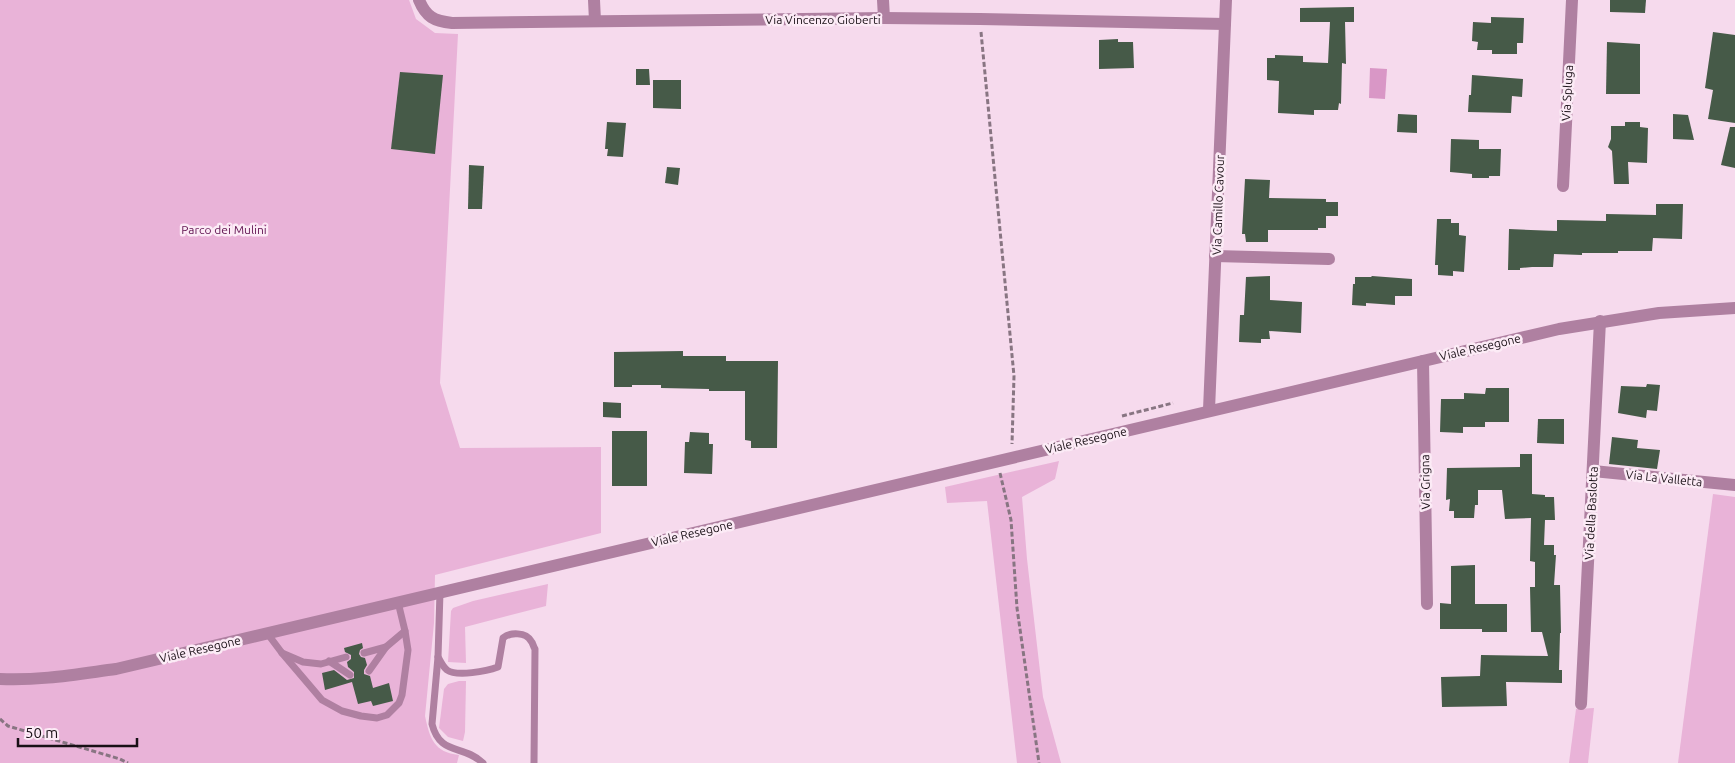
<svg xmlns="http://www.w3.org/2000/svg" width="1735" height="763" font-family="Ubuntu,sans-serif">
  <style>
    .green { fill: #e9b3d8 }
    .water { fill: #d997c6 }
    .building { fill: #465a48 }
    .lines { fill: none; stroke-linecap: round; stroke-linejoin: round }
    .path { stroke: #887582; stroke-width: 3; stroke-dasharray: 5 2.5; stroke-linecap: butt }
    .service { stroke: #af80a1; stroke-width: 7 }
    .minor { stroke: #af80a1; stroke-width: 12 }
    .tertiary { stroke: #af80a1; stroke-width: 12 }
    .labels { text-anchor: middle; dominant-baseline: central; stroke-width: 5; stroke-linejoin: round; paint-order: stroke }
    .street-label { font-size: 12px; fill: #191016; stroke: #fcebf6 }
    .park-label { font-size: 12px; fill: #601250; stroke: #fcebf6 }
  </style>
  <rect width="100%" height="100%" fill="#f6daed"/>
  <g class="green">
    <path d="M 0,0 L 409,0 L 416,19 L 435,33 L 458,34 L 440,383 L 460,448 L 601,447 L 601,533 L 435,575 L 434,623 L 425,716 C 430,739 434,752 459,755 L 457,763 L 0,763 Z"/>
    <path d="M 1059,461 L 1055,479 L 1022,497 L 1027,559 L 1043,697 L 1061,763 L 1017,763 L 987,501 L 947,503 L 945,487 Z"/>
    <path d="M 1713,494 L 1735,497 L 1735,763 L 1678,763 Z"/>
    <path d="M 548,584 L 546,606 L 465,627 L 466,663 L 448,662 L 451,611 L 453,608 L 473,601 Z"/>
    <path d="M 459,681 L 466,681 L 465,732 L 463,741 L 448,737 L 439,728 L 444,689 L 448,684 Z"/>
    <path d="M 1594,708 L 1588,763 L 1569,763 L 1576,709 Z"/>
  </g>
  <path class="water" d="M 1370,68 L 1387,69 L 1385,99 L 1369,98 Z"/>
  <g class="building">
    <path d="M 1610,0 L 1646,0 L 1645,13 L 1610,12 Z"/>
    <path d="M 1354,7 L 1354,22 L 1345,22 L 1346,64 L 1342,63 L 1341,104 L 1339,103 L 1338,110 L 1314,110 L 1314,115 L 1278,113 L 1279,81 L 1267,80 L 1267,58 L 1275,58 L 1275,55 L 1303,56 L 1303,62 L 1328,63 L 1330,22 L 1300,22 L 1300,8 Z"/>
    <path d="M 1491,17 L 1524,18 L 1523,43 L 1517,43 L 1517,54 L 1492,54 L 1492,50 L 1477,50 L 1478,42 L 1472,41 L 1473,22 L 1491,23 Z"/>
    <path d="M 1713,32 L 1735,35 L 1735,123 L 1708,119 L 1713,90 L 1705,88 Z"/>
    <path d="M 1118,39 L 1118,42 L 1133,42 L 1134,68 L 1099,69 L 1099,40 Z"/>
    <path d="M 1607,42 L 1640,44 L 1640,94 L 1606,94 Z"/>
    <path d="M 636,69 L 649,69 L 650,85 L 636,85 Z"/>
    <path d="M 400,72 L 443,75 L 435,154 L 391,149 Z"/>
    <path d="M 1472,75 L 1523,79 L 1522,97 L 1512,96 L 1511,113 L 1468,112 L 1469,95 L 1471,95 Z"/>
    <path d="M 653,80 L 681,80 L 681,109 L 653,108 Z"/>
    <path d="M 1398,114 L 1417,115 L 1417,133 L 1397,132 Z"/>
    <path d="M 1673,114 L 1688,115 L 1694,140 L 1673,139 Z"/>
    <path d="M 607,122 L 626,123 L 623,157 L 607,156 L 608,149 L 605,149 Z"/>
    <path d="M 1625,122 L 1640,122 L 1640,127 L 1648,128 L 1647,163 L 1628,162 L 1629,184 L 1614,184 L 1612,151 L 1608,147 L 1611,139 L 1611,126 L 1625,126 Z"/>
    <path d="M 1730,127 L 1735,127 L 1735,168 L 1721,165 Z"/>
    <path d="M 1451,139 L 1479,140 L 1479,149 L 1501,149 L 1500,176 L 1489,176 L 1489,178 L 1472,178 L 1472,174 L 1450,172 Z"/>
    <path d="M 469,165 L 484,166 L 482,209 L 468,209 Z"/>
    <path d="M 667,167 L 680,168 L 678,185 L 665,183 Z"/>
    <path d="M 1245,179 L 1270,180 L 1269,198 L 1326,199 L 1326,202 L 1338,202 L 1338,216 L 1326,216 L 1326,228 L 1318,228 L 1318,230 L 1268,230 L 1268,242 L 1246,242 L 1245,234 L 1242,234 Z"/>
    <path d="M 1656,204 L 1683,204 L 1682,239 L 1653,238 L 1652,251 L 1618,251 L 1618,253 L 1582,253 L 1582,255 L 1554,254 L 1553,267 L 1532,267 L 1520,268 L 1520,270 L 1508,270 L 1509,229 L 1557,231 L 1557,220 L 1606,221 L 1606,214 L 1656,215 Z"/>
    <path d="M 1437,219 L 1451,219 L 1451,223 L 1459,223 L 1459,235 L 1466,236 L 1464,272 L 1453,271 L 1453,276 L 1438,275 L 1438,265 L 1435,265 Z"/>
    <path d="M 1270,276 L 1270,300 L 1302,302 L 1301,333 L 1269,331 L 1270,339 L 1261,339 L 1261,343 L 1239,342 L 1240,315 L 1244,315 L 1246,277 Z"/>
    <path d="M 1372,276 L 1412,279 L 1412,296 L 1395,296 L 1395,305 L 1366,303 L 1366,306 L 1352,305 L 1353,284 L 1355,284 L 1355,277 L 1371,277 Z"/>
    <path d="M 683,351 L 683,356 L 726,356 L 726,361 L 778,361 L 777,448 L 751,448 L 751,441 L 745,440 L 745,391 L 709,391 L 709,389 L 661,388 L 661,385 L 632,385 L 632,387 L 614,387 L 614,352 Z"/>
    <path d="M 1647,384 L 1660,385 L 1657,411 L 1647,410 L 1646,418 L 1618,413 L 1621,386 L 1646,387 Z"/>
    <path d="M 1486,388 L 1509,388 L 1509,422 L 1485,422 L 1485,427 L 1463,427 L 1463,433 L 1440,432 L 1441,399 L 1464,399 L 1464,393 L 1485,394 Z"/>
    <path d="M 603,402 L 621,403 L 621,418 L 603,417 Z"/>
    <path d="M 1538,419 L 1564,419 L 1564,444 L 1537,443 Z"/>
    <rect x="612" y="431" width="35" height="55"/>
    <path d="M 690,432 L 709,433 L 709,444 L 713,444 L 712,474 L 684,473 L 685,442 L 689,442 Z"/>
    <path d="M 1612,437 L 1638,440 L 1637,448 L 1660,450 L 1657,469 L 1609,464 Z"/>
    <path d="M 1520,454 L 1532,454 L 1532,494 L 1545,495 L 1545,497 L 1554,497 L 1555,520 L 1545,520 L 1544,545 L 1554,545 L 1554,555 L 1556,555 L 1554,585 L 1560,585 L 1561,633 L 1560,633 L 1559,670 L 1562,670 L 1562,683 L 1506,682 L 1507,706 L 1442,707 L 1441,677 L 1480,676 L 1481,655 L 1548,656 L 1542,632 L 1531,632 L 1530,587 L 1535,587 L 1535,562 L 1530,561 L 1531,518 L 1505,519 L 1502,490 L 1478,490 L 1478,505 L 1475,505 L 1474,518 L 1454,518 L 1454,511 L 1449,511 L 1450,499 L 1446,500 L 1447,468 L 1520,467 Z"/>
    <path d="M 1475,565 L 1475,604 L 1507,604 L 1507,632 L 1482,632 L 1482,629 L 1440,629 L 1440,603 L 1451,604 L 1451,566 Z"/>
    <path d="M 362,643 L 363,648 L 360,650 L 359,654 L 361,657 L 365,658 L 367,665 L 364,670 L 364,674 L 370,676 L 373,688 L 389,683 L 393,701 L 373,706 L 371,701 L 358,704 L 352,682 L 325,690 L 322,673 L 334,670 L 347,680 L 354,678 L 354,672 L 348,667 L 347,662 L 351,659 L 351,655 L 345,652 L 344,648 Z"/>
  </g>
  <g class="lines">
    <g class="path">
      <path d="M 981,32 L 1014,376 L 1012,444"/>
      <path d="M 1122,416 L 1173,403"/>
      <path d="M 1000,473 L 1011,520 L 1017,608 L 1039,763"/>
      <path d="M 0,719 L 8,726 L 120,759 L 128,763"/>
    </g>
    <g class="service">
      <path d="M 440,592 L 438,657 L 432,724 C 440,756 463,744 483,763"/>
      <path d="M 267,633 L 282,653 L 303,662 L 321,664 L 346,657"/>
      <path d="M 282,653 L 322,700 L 342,711 L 361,716 L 377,718 L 387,715 L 399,703 L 402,695 L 408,650 L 405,631"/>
      <path d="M 364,653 L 386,647 L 405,631 L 398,602"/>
      <path d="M 438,657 C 441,662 443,667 447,670 C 457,677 487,671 498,667 L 503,638 C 510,632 526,632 531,641 C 533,643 533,646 535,649 L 534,763"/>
      <path d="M 329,661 L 350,675"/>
      <path d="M 369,671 L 386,647"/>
    </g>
    <g class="minor">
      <path d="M 419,0 C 426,17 434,21 452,23 L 884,18 L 980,19 L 1225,24"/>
      <path d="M 594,0 L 595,21"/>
      <path d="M 883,0 L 884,18"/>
      <path d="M 1563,186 L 1572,0"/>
      <path d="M 1215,256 L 1329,259"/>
      <path d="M 1423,361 L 1427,604"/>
      <path d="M 1209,410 L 1226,0"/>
      <path d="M 1593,471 L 1735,485"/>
      <path d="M 1581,704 L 1600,321"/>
    </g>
    <path class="tertiary" d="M 0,679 C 39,681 78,674 116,669 L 1559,329 L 1659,313 L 1735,308"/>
  </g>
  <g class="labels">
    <g class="street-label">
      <text x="823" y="19">Via Vincenzo Gioberti</text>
      <text transform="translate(1567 93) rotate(-87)">Via Spluga</text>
      <text transform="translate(1218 205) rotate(-88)">Via Camillo Cavour</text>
      <text transform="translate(1480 347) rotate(-13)">Viale Resegone</text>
      <text transform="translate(1086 440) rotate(-13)">Viale Resegone</text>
      <text transform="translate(1664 478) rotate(6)">Via La Valletta</text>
      <text transform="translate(1425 482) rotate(-91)">Via Grigna</text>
      <text transform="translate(1591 513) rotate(-87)">Via della Baslotta</text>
      <text transform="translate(692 533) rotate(-13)">Viale Resegone</text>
      <text transform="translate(200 649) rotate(-13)">Viale Resegone</text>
    </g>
    <g class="park-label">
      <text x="224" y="229">Parco dei Mulini</text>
    </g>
  </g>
  <path d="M18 738v8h119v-8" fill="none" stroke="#191016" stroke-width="2.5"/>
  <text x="25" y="738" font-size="15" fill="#191016" stroke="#fcebf6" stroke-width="4" paint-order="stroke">50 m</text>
</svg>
